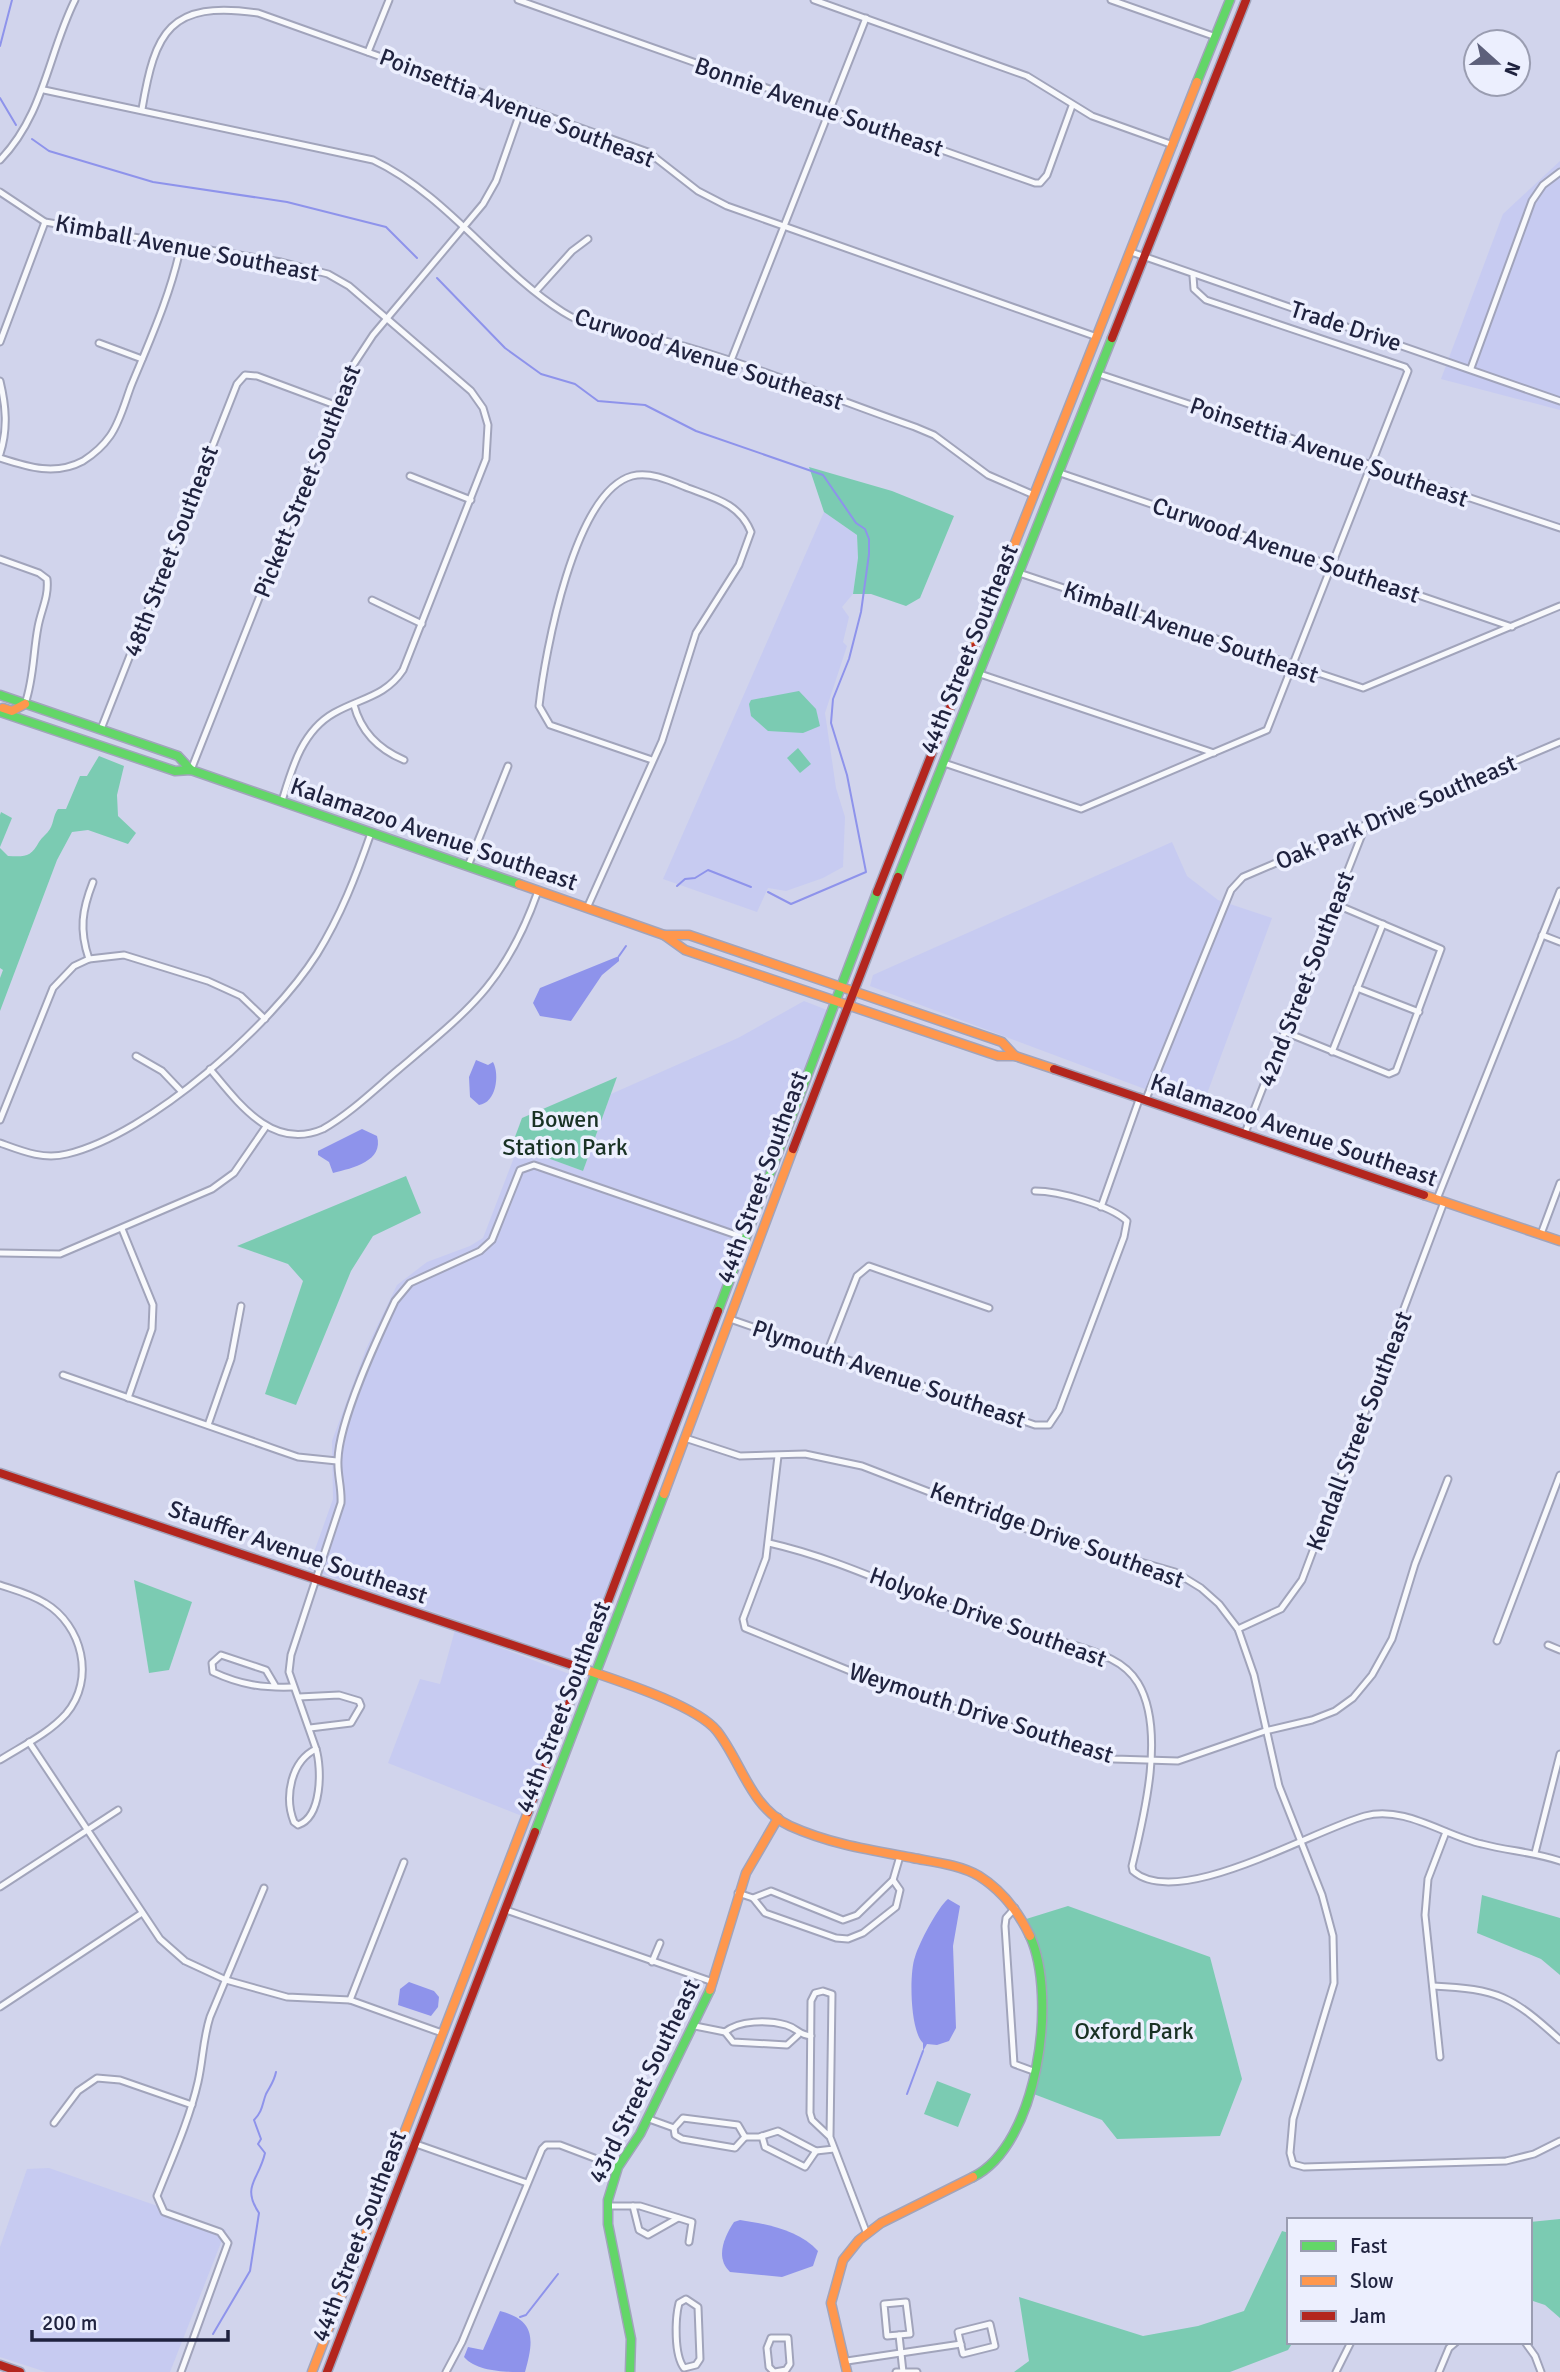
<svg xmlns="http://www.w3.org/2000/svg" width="1560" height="2372" font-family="Signika,sans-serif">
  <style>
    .built { fill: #c7cbf1 }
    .green { fill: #7bcbb2 }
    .water { fill: #8e93eb }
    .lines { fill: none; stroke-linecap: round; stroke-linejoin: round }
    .stream { stroke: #8e93eb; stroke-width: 2 }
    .street-casing { stroke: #a1a4bb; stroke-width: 9 }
    .fast-casing { stroke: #a1a4bb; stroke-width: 11 }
    .slow-casing { stroke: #a1a4bb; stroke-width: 11 }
    .jam-casing { stroke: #a1a4bb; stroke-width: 11 }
    .street { stroke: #f8f9fc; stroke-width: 5 }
    .fast { stroke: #63d668; stroke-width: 8 }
    .slow { stroke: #ff974d; stroke-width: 8 }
    .jam { stroke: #b3261e; stroke-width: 8 }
    .labels { text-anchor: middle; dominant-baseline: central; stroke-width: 7; stroke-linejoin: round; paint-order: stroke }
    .street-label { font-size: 24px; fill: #1f223e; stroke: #eceffe }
    .park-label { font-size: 24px; fill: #193224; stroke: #eceffe }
  </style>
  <rect width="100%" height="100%" fill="#d1d4ec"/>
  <g class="built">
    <path d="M 1560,161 L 1560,410 L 1441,379 L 1503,214 Z"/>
    <path d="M 824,512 L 857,535 L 858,558 L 853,594 L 842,607 L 849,617 L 843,642 L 847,646 L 825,713 L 836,788 L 845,817 L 843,867 L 823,878 L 786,891 L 768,888 L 757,912 L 663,879 Z"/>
    <path d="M 1172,842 L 1187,876 L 1218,900 L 1272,918 L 1201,1110 L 870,986 L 873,975 Z"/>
    <path d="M 804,1001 L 827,1010 L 586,1650 L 574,1660 L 308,1569 L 333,1499 L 332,1441 L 366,1349 L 397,1285 L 427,1262 L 470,1246 L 483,1238 L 518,1147 L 583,1171 L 611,1094 L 738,1038 Z"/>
    <path d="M 455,1630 L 572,1675 L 573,1684 L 522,1816 L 388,1763 L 420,1679 L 440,1684 Z"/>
    <path d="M 49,2168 L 226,2230 L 170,2372 L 46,2372 L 0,2357 L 0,2247 L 27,2169 Z"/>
  </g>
  <g class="green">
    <path d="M 809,467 L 892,491 L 954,516 L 920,598 L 906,606 L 871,594 L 853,594 L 858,558 L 857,535 L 824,512 Z"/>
    <path d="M 799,691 L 816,709 L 820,726 L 803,733 L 768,731 L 751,716 L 749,704 L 751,700 Z"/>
    <path d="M 798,748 L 811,764 L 800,773 L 787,758 Z"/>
    <path d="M 99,756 L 124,766 L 117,795 L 118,816 L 136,833 L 128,844 L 88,830 L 72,832 L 57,860 L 0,1011 L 0,978 L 3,970 L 0,968 L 0,848 L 8,856 C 25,857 31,857 39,842 C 42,837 47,834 50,829 C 54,822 53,816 58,809 L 66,809 L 80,776 L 87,776 Z"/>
    <path d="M 1,812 L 12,818 L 0,847 L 0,815 Z"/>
    <path d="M 617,1077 L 583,1171 L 512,1145 L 522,1118 Z"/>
    <path d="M 406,1176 L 421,1213 L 373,1236 L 351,1271 L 296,1405 L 265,1394 L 303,1281 L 288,1264 L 237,1246 Z"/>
    <path d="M 134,1580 L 192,1602 L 169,1670 L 149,1673 Z"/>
    <path d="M 1482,1895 L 1560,1918 L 1560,1975 L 1541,1959 L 1477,1933 Z"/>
    <path d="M 1068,1906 L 1210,1957 L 1242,2079 L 1220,2136 L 1117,2139 L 1102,2120 L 1031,2093 L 1036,2072 L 1039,1975 L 1023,1920 Z"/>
    <path d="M 937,2081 L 971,2094 L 958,2127 L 924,2114 Z"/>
    <path d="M 1560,2219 L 1560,2318 L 1545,2305 L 1530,2300 L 1530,2222 Z"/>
    <path d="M 1282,2231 L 1289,2233 L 1289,2342 L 1293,2342 L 1288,2350 L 1230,2372 L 1014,2372 L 1029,2361 L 1019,2297 L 1143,2336 L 1198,2326 L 1244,2311 Z"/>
  </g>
  <g class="water">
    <path d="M 619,956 L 619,961 L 602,975 L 571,1021 L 540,1016 L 533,1003 L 540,988 Z"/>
    <path d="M 476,1060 L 488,1065 L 493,1062 C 500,1075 496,1103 479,1105 L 470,1097 L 469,1077 Z"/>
    <path d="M 362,1129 L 377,1136 C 384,1161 353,1168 333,1173 L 329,1162 L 318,1155 L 318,1151 Z"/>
    <path d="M 948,1899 L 960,1906 L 953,1946 L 956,2028 L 949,2041 L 937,2045 L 927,2044 L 923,2051 L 923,2043 C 910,2031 909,1973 915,1957 C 919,1943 938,1907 948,1899 Z"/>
    <path d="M 409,1982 L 434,1991 L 439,1997 L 438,2007 L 431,2016 L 398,2005 L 400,1989 Z"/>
    <path d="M 740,2220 C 767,2224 799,2230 818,2251 L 813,2266 L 782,2277 L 730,2272 C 715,2258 724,2237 734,2222 Z"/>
    <path d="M 500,2311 C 536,2320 534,2340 525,2372 C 506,2372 477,2372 464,2357 L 468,2347 L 483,2350 Z"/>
  </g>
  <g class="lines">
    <g class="stream">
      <path d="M 0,46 L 12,0"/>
      <path d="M 0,98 L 16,125"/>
      <path d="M 32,139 L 49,151 L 153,182 L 287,202 L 386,227 L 417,258"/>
      <path d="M 437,278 L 505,348 L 541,374 L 575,384 L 598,401 L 645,405 L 696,431 L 823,475 L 856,523 L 865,529 L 869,539 L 869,554 L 861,612 L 849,659 L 833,699 L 831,723 L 847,775 L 866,872 L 791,904 L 768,892"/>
      <path d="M 677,886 L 685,879 L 695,878 L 708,870 L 751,887"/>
      <path d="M 619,956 L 626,946"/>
      <path d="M 907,2094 L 923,2051"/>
      <path d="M 520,2317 L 526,2315 L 558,2274"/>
      <path d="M 213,2334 L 250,2271 L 259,2213 C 241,2186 259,2180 265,2153 L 258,2144 L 261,2139 L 254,2120 C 263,2111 262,2104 266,2094 C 270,2086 274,2082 276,2072"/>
    </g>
    <g class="street-casing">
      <g id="street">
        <path d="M 518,0 L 1035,183 L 1040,183 L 1047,175 L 1072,106"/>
        <path d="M 814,0 L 1027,76 L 1092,116 L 1173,145"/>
        <path d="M 1111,0 L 1216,37"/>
        <path d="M 368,52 L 389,0"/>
        <path d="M 44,90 L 373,160 C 447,195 495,269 563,312 C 596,333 633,332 669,342 C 752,364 834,399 915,427 L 934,435 L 988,475 L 1034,495"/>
        <path d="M 142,109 C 155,32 169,0 258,13 L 648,152 L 698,191 L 727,206 L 1097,337"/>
        <path d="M 0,160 C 44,115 48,54 75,0"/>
        <path d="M 0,192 L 45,222 L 281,262 L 328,274 L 349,286 L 471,391 L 483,408 L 488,425 L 486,459 L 403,670 C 385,697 360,698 334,713 C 302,731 292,768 282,801"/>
        <path d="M 1131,252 L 1560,401"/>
        <path d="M 536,291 L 572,251 L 588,239"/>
        <path d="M 0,342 L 45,222"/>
        <path d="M 99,343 L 142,359"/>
        <path d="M 730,363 L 866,18"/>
        <path d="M 1471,368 L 1532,201 L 1543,185 L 1560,172"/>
        <path d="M 1099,374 L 1560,528"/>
        <path d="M 0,381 C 6,406 8,429 0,454"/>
        <path d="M 0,458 C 28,467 55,476 83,461 C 94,454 103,446 110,436 C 120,422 125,402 131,386 C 150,340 171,294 181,245"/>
        <path d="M 1060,473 L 1512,627"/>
        <path d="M 410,476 L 471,500"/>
        <path d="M 0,559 L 39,573 L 47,579 C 49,597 41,610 38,627 C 33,653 34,678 25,704"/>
        <path d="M 1019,573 L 1363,688 L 1560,606"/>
        <path d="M 372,600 L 422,624"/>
        <path d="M 980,674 L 1214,753"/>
        <path d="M 354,705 C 361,732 378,749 404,760"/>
        <path d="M 101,729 L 237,384 L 245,375 L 257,376 L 335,405"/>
        <path d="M 944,763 L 1081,809 L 1267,730 L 1408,371 L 1405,367 L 1206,300 L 1194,289 L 1193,276"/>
        <path d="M 191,770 L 348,373 L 373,335 L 483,204 L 496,181 L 522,107"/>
        <path d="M 468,866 L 508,766"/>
        <path d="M 587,908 L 662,741 L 696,633 L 739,565 L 751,532 C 740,504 715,498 688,488 C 671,481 650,471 632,476 C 574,492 545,653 539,706 L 550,725 L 652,760"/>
        <path d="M 1542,935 L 1560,942"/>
        <path d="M 89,959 C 79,930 82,910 93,882"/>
        <path d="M 1357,988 L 1419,1012"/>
        <path d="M 1285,1032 L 1389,1074 L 1396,1071 L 1441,949 L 1335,904"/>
        <path d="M 1332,1052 L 1383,924"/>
        <path d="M 136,1056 L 162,1071 L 181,1091"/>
        <path d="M 210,1069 C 239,1104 273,1151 323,1129 C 351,1113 375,1089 399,1069 C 470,1009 506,982 538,891"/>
        <path d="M 1146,1099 L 1231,890 L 1243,877 L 1560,742"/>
        <path d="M 0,1120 L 53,988 L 74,966 L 89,959 L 124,955 L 208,981 L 241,996 L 265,1019"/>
        <path d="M 1245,1133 L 1366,824"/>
        <path d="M 0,1143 C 22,1151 43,1160 67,1154 C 150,1134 272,1025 317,954 C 341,915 356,876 371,833"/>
        <path d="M 1437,1199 L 1560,891"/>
        <path d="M 1101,1207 L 1140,1097"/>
        <path d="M 122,1229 L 153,1305 L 152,1329 L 128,1398"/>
        <path d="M 1541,1234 L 1560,1183"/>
        <path d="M 0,1253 L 60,1254 L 212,1189 L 234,1173 L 265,1128"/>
        <path d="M 730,1319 L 1035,1425 L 1049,1425 L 1059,1410 L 1124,1237 L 1127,1221 C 1110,1205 1058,1191 1035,1191"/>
        <path d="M 827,1353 L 857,1276 L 869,1266 L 989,1308"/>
        <path d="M 63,1375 L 298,1457 L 337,1461"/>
        <path d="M 208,1425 L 231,1359 L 241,1306"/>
        <path d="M 685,1438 L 740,1456 L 805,1454 L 862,1466 L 1023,1528 L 1175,1572 L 1201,1588 L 1219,1604 L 1238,1629 L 1254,1675 L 1279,1786 L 1322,1895 L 1333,1936 L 1334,1983 L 1293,2119 L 1290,2153 L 1293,2164 L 1304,2167 L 1506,2161 L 1534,2154 L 1560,2141"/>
        <path d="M 778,1456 L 766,1558 L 743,1619 L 745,1628 L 892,1688 L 1089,1752 L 1114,1759 L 1178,1761 L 1265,1731 L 1312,1720 L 1335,1711 L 1353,1698 L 1372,1675 L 1392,1639 L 1415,1564 L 1448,1479"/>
        <path d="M 769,1543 C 849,1561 921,1601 999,1625 C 1035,1637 1076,1642 1111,1659 C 1121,1664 1132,1673 1138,1683 C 1166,1730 1144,1817 1132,1866 L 1133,1871 C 1178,1911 1313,1830 1365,1816 C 1404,1805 1445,1836 1482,1844 C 1508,1851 1534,1852 1560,1861"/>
        <path d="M 0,1585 C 15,1590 31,1594 45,1603 C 82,1625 96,1679 66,1714 C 48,1734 22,1746 0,1760"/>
        <path d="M 1238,1629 L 1281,1609 L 1302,1580 L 1444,1202"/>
        <path d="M 1497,1641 L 1560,1475"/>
        <path d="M 1548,1645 L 1560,1650"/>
        <path d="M 276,1687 L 266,1670 L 221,1655 L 212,1663 L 213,1672 C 241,1685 263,1688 293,1687"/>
        <path d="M 299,1697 L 339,1695 L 359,1701 L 361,1706 L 351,1723 L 310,1728"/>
        <path d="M 29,1742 L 160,1939 L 185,1961 L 226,1980 L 287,1997 L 350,2000 L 442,2033"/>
        <path d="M 316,1749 L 289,1672 L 291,1655 L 341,1503 C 342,1488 337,1474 338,1460 C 339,1420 377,1339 395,1301 L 410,1283 L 480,1251 L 492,1240 L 520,1170 L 534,1165 L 745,1238"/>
        <path d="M 316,1749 C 322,1769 322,1817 298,1825 L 294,1822 C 284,1797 291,1761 316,1749 Z"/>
        <path d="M 1535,1853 L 1560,1754"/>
        <path d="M 0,1887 L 118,1810"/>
        <path d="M 738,1893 L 753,1898 L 765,1913 L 836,1938 L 848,1939 L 863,1933 L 896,1907 L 900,1890 L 893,1880"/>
        <path d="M 753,1898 L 771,1891 L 843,1920 L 857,1915 L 893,1880 L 900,1856"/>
        <path d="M 1015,1908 L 1006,1918 L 1005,1926 L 1014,2064 L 1036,2072"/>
        <path d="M 506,1910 L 713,1982"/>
        <path d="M 652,1962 L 660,1943"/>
        <path d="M 1433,1986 C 1498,1989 1512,1996 1560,2040"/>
        <path d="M 350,2000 L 404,1862"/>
        <path d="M 0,2007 L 142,1913"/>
        <path d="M 695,2026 L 725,2032 C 739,2020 768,2020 786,2025 C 797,2028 799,2035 811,2036"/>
        <path d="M 725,2032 L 733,2042 L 787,2045 L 798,2035"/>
        <path d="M 1440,2057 L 1425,1915 L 1428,1879 L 1446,1832"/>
        <path d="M 649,2119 L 674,2128"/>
        <path d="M 54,2123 L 78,2091 L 97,2078 L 120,2080 L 192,2105"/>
        <path d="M 674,2128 L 675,2135 L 682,2139 L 735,2148 L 745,2137"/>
        <path d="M 674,2128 L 683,2118 L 738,2125 L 745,2137"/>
        <path d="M 762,2136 L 765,2147 L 805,2167 L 816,2151"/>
        <path d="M 745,2137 L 759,2137 L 778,2131 L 816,2151 L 834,2149"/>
        <path d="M 830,2137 L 812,2120 L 810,2113 L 811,2001 L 815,1993 L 823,1991 L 832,1994 L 830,2137 L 867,2234"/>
        <path d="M 416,2144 L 527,2183"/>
        <path d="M 608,2206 L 640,2206 L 692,2222 L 689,2242"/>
        <path d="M 633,2206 L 639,2230 L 648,2235 L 678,2218"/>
        <path d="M 686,2299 L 698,2307 L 700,2359 L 696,2365 L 684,2368 C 674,2355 675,2319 679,2303 Z"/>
        <path d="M 906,2302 L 910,2334 L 887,2336 L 884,2304 Z"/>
        <path d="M 990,2324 L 995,2346 L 963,2354 L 958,2332 Z"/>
        <path d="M 899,2335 L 903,2372"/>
        <path d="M 1525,2342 L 1535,2356 L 1541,2372"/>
        <path d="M 847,2361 L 961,2344"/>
        <path d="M 181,2372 L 228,2243 L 220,2232 L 164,2212 L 157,2196 C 172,2158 189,2121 198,2082 C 203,2060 203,2039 210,2017 L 264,1888"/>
        <path d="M 446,2372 L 462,2342 L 542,2149 L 546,2145 L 560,2145 L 618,2167"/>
        <path d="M 774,2372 L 769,2367 L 767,2348 L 771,2338 L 788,2338 L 790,2364 L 786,2370 L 775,2372"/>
        <path d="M 896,2372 L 917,2372"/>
        <path d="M 1336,2372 L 1351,2342"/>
        <path d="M 1439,2372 L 1449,2348 L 1456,2342"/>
      </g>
    </g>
    <g class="fast-casing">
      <g id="fast">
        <path d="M 1197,82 L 1230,0"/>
        <path d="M 0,695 L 178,756 L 191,770"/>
        <path d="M 0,712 L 175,771 L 191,770 L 519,884"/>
        <path d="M 898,877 L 1112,338"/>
        <path d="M 718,1311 L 877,892"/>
        <path d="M 535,1832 L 664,1494"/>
        <path d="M 973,2177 C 1038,2145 1058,1997 1030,1936"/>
        <path d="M 630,2372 L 631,2339 L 608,2224 L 608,2200 L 618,2167 L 640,2134 L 710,1990"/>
      </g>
    </g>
    <g class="slow-casing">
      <g id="slow">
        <path d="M 974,647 L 1197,82"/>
        <path d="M 3,708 L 12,711 L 25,704"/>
        <path d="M 519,884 L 664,935 L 685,950 L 998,1056 L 1015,1056 L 1054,1069"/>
        <path d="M 664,935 L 689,935 L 1002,1042 L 1015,1056"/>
        <path d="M 1424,1195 L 1560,1241"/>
        <path d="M 664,1494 L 793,1149"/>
        <path d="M 578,1667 C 612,1679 695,1704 717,1731 C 742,1763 750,1807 790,1826 C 830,1844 870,1850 913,1858 C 934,1862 961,1865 979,1876 C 1003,1891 1018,1911 1030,1936"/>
        <path d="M 710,1990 L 746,1873 L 778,1818"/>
        <path d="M 312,2372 L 528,1812"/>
        <path d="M 847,2372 L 831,2303 L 843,2260 L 859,2240 L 881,2223 L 973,2177"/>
      </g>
    </g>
    <g class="jam-casing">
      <g id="jam">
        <path d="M 1112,338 L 1246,0"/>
        <path d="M 877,892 L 974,647"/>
        <path d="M 1054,1069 L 1424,1195"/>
        <path d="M 793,1149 L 898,877"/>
        <path d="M 0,1473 L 578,1667"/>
        <path d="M 528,1812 L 718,1311"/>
        <path d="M 0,2365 L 20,2372"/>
        <path d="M 327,2372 L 535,1832"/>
      </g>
    </g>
    <use href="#street" class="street"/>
    <use href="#fast" class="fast"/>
    <use href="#slow" class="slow"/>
    <use href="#jam" class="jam"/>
  </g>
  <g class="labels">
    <g class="street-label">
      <text transform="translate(819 107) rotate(19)">Bonnie Avenue Southeast</text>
      <text transform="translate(517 108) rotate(21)">Poinsettia Avenue Southeast</text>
      <text transform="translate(187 248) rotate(11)">Kimball Avenue Southeast</text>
      <text transform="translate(1346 326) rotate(18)">Trade Drive</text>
      <text transform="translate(709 359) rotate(18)">Curwood Avenue Southeast</text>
      <text transform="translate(1329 452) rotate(19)">Poinsettia Avenue Southeast</text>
      <text transform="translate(307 481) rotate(-68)">Pickett Street Southeast</text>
      <text transform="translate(1286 550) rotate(19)">Curwood Avenue Southeast</text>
      <text transform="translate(171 551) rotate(-69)">48th Street Southeast</text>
      <text transform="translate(1191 632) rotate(19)">Kimball Avenue Southeast</text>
      <text transform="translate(969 649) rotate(-68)">44th Street Southeast</text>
      <text transform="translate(1396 812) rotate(-23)">Oak Park Drive Southeast</text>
      <text transform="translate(434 834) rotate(19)">Kalamazoo Avenue Southeast</text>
      <text transform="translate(1306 979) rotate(-69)">42nd Street Southeast</text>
      <text transform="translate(1294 1130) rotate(19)">Kalamazoo Avenue Southeast</text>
      <text transform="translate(762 1177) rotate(-70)">44th Street Southeast</text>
      <text transform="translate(889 1374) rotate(19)">Plymouth Avenue Southeast</text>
      <text transform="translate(1359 1431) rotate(-69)">Kendall Street Southeast</text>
      <text transform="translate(1057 1535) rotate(20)">Kentridge Drive Southeast</text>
      <text transform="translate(298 1552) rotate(19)">Stauffer Avenue Southeast</text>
      <text transform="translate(988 1617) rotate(20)">Holyoke Drive Southeast</text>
      <text transform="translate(563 1707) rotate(-69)">44th Street Southeast</text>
      <text transform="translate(981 1713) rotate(18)">Weymouth Drive Southeast</text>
      <text transform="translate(644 2081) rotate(-64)">43rd Street Southeast</text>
      <text transform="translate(359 2236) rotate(-69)">44th Street Southeast</text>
    </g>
    <g class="park-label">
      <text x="565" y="1119">Bowen<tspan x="565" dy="28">Station Park</tspan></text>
      <text x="1134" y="2031">Oxford Park</text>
    </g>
  </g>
  <rect x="1287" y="2218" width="245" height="126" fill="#eceffe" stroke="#9a9db1" stroke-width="2"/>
  <rect x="1301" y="2241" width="35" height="10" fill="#63d668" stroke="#9a9db1" stroke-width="2"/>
  <text x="1350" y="2253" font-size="21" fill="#1f223e">Fast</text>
  <rect x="1301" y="2276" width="35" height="10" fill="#ff974d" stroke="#9a9db1" stroke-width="2"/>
  <text x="1350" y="2288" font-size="21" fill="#1f223e">Slow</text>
  <rect x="1301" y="2311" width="35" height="10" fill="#b3261e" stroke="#9a9db1" stroke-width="2"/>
  <text x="1350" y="2323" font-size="21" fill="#1f223e">Jam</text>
  <g transform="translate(1497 63) rotate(111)"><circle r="33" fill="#eceffe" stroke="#9a9db1" stroke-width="2"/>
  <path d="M0-5L12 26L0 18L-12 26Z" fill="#5d607b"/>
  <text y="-10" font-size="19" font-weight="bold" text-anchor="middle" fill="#1f223e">N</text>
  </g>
  <path d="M32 2330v10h196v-10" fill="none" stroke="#1f223e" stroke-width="3.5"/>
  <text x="42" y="2330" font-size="21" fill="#1f223e" stroke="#eceffe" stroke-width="5" paint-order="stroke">200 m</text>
</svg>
